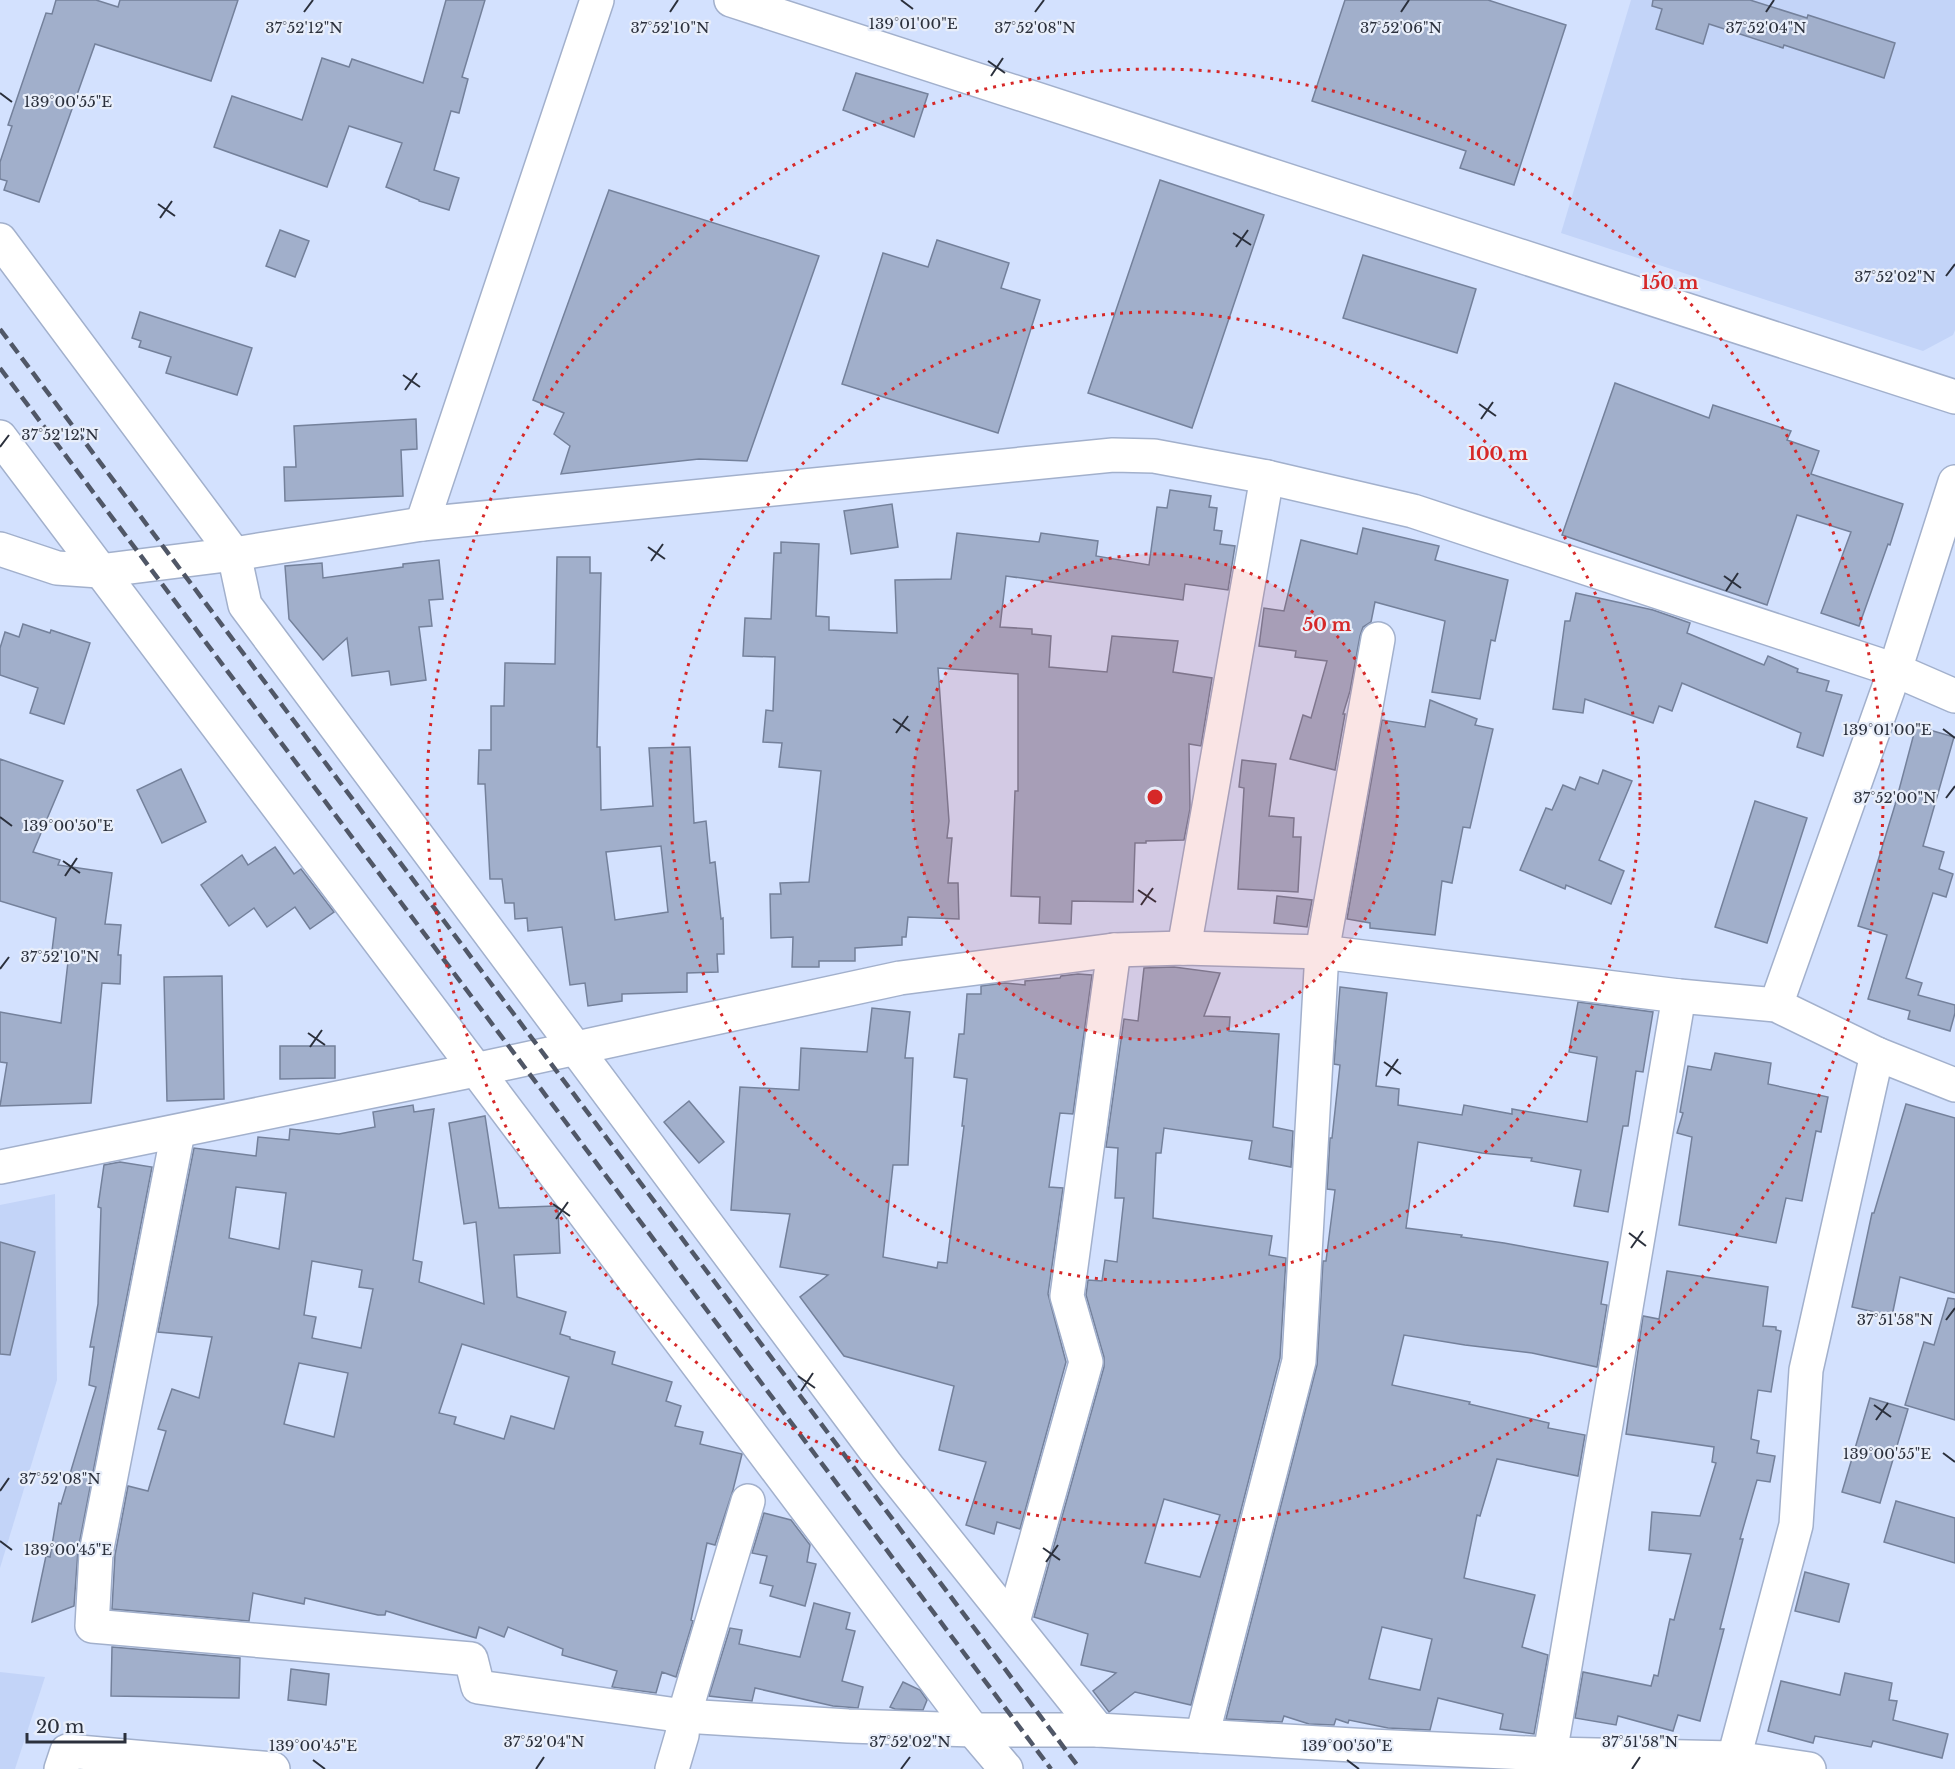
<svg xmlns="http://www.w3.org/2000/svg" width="1955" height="1769" font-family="'Libre Baskerville',serif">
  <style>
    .built { fill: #c3d4f8 }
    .building { fill: #a1afcb; stroke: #74819b; stroke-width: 1.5; fill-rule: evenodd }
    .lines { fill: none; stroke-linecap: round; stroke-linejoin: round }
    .minor-casing { stroke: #a2b0cc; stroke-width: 36 }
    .tertiary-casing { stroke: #a2b0cc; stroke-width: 36 }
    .minor { stroke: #fff; stroke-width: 33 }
    .tertiary { stroke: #fff; stroke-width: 33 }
    .rail { stroke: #505767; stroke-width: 4.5; stroke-dasharray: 12 6; stroke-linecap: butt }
    .ticks { fill: none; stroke: #2b303c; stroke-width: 2 }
    .ring { fill: none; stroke: #d62828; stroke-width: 3; stroke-dasharray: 3 6 }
    .ticks-label { font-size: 15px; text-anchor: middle; fill: #2b303c; stroke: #e8eefa; stroke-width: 4.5; stroke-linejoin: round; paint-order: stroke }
    .centre { fill: #d62828; stroke: #e8eefa; stroke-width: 3 }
    .ring-label { font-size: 18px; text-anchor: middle; font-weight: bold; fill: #d62828; stroke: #e8eefa; stroke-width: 4.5; stroke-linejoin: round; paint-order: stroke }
  </style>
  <rect width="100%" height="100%" fill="#d3e1fe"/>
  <g class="built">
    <path d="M 1631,0 L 1955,0 L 1955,330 L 1953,335 L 1923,351 L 1561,233 Z"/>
    <path d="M 55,1194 L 57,1380 L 0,1568 L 0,1205 Z"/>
    <path d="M 0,1672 L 45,1677 L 15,1769 L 0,1769 Z"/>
  </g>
  <g class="building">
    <path d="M 56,0 L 96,0 L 118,7 L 120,0 L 238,0 L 211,81 L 95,44 L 39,202 L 4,190 L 7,181 L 0,179 L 0,162 L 12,126 L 8,125 L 46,13 L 52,14 Z"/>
    <path d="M 446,0 L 485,0 L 462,77 L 468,79 L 459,113 L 451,111 L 434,170 L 459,178 L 449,210 L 419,201 L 419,200 L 386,187 L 402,143 L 349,126 L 327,187 L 214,147 L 232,96 L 302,120 L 322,58 L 349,67 L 352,59 L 423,83 Z"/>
    <path d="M 1345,0 L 1488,0 L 1566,25 L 1514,185 L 1460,168 L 1466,151 L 1312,101 Z"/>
    <path d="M 1653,0 L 1750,0 L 1807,18 L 1808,15 L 1895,43 L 1884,78 L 1784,45 L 1783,48 L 1709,24 L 1703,44 L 1656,29 L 1662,9 L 1652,6 Z"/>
    <path d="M 856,73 L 928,94 L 914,137 L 843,110 Z"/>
    <path d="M 1160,180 L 1264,215 L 1192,428 L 1088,393 Z"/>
    <path d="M 609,190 L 819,256 L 747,461 L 699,459 L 561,474 L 570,446 L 554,434 L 564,413 L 533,400 Z"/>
    <path d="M 280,230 L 309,241 L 295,277 L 266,266 Z"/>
    <path d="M 937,240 L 1009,263 L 1001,288 L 1040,300 L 998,433 L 842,384 L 883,253 L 928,267 Z"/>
    <path d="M 1363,255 L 1476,289 L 1457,353 L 1343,318 Z"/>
    <path d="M 140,312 L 252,348 L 237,395 L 166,373 L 171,357 L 139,347 L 141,341 L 132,338 Z"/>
    <path d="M 1615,383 L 1709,418 L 1713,405 L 1791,431 L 1787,440 L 1819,451 L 1811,474 L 1903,504 L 1890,545 L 1888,544 L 1859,626 L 1821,613 L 1851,532 L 1797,515 L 1767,605 L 1562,535 Z"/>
    <path d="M 416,419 L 417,449 L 401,450 L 403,496 L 285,501 L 284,467 L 296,467 L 294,426 Z"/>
    <path d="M 1170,490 L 1211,496 L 1209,507 L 1217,508 L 1214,530 L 1222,531 L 1220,544 L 1235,546 L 1228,590 L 1185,584 L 1183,600 L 1006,576 L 1000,627 L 1032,629 L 1032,634 L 1051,636 L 1049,667 L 1107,672 L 1112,636 L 1178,641 L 1173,672 L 1212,678 L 1201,746 L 1189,744 L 1190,809 L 1184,840 L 1146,841 L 1146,843 L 1135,843 L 1133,902 L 1072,901 L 1071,924 L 1039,923 L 1040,897 L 1011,896 L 1015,791 L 1018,791 L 1018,674 L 938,668 L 949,821 L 947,838 L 952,838 L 948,883 L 958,883 L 959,919 L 908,917 L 906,937 L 902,937 L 902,945 L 855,948 L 855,961 L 819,961 L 819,967 L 792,967 L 793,937 L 771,938 L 770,894 L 781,894 L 780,883 L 809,882 L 821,771 L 779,767 L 782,743 L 763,742 L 766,710 L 773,711 L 775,657 L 743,656 L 745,618 L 771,619 L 774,553 L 781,553 L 781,542 L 819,544 L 816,616 L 829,617 L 829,630 L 897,633 L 895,580 L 951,579 L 957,533 L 1039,542 L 1041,533 L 1098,541 L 1096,556 L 1149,565 L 1157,507 L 1167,508 Z"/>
    <path d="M 892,504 L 898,547 L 851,554 L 844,511 Z"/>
    <path d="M 1363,528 L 1439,546 L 1435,560 L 1508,580 L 1495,641 L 1491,640 L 1480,699 L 1432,692 L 1445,621 L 1375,602 L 1371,622 L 1363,627 L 1360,636 L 1350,691 L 1343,714 L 1345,714 L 1335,770 L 1290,759 L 1303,715 L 1311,718 L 1327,661 L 1295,657 L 1296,651 L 1259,646 L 1264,608 L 1284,611 L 1301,540 L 1357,554 Z"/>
    <path d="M 557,557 L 590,557 L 590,573 L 601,573 L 597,747 L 600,747 L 601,810 L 653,806 L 649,748 L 690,747 L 694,823 L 706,821 L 710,863 L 715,862 L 721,919 L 723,918 L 724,954 L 717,954 L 718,972 L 687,973 L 687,992 L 622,994 L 622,1001 L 588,1006 L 585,983 L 570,985 L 562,927 L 528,931 L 527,918 L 515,919 L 514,903 L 505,903 L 502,879 L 490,879 L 485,784 L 478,784 L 479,750 L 491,750 L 491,706 L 504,706 L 505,663 L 555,664 ZM 661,846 L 668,912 L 615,920 L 606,852 Z"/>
    <path d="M 439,560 L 443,599 L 429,600 L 432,626 L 419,627 L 426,680 L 391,685 L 389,671 L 352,676 L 347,638 L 323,660 L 289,619 L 285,566 L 322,563 L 323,578 L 403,567 L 403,564 Z"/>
    <path d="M 1576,593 L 1653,610 L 1676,618 L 1690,623 L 1687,633 L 1764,665 L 1768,656 L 1798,669 L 1797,672 L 1829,681 L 1826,691 L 1842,695 L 1823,756 L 1797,747 L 1801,733 L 1682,683 L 1672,711 L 1659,706 L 1653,723 L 1585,699 L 1583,713 L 1553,709 L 1565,621 L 1570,621 Z"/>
    <path d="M 23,624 L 50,633 L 51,630 L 90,643 L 64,724 L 30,713 L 38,688 L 0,675 L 0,648 L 5,632 L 19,637 Z"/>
    <path d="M 1430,700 L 1477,719 L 1475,725 L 1493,729 L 1470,828 L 1463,827 L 1452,883 L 1442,881 L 1435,935 L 1370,928 L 1370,923 L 1347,919 L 1382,720 L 1425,727 Z"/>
    <path d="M 1916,726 L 1954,737 L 1923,846 L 1944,852 L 1939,869 L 1953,874 L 1946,897 L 1933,893 L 1906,978 L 1922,983 L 1918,995 L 1955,1005 L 1955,1013 L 1950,1031 L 1908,1019 L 1910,1011 L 1868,999 L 1887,935 L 1858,926 L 1895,805 Z"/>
    <path d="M 0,759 L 63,781 L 33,852 L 60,860 L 58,865 L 112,873 L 105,924 L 121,925 L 118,955 L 121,955 L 120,984 L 102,983 L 91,1103 L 0,1106 L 7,1063 L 0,1062 L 0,1012 L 61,1023 L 69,953 L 52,951 L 56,918 L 0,901 Z"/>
    <path d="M 1242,760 L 1276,764 L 1269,816 L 1294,818 L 1293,837 L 1301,837 L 1298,892 L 1238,889 L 1244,788 L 1239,787 Z"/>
    <path d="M 181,769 L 206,822 L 162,843 L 137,790 Z"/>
    <path d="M 1603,770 L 1632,781 L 1599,860 L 1624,871 L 1611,904 L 1566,885 L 1565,889 L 1520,870 L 1546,808 L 1552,810 L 1563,785 L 1575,790 L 1580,777 L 1598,784 Z"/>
    <path d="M 1755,801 L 1807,818 L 1767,943 L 1715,927 Z"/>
    <path d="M 275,847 L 294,874 L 301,869 L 334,912 L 310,929 L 295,907 L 267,927 L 254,908 L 229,926 L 201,885 L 242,855 L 248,865 Z"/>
    <path d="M 1277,896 L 1312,900 L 1307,927 L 1274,923 Z"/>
    <path d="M 1174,967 L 1220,973 L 1204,1016 L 1230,1017 L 1229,1031 L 1279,1034 L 1273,1127 L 1293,1131 L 1291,1167 L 1249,1159 L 1252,1141 L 1164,1128 L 1161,1153 L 1156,1153 L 1153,1218 L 1272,1236 L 1269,1255 L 1286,1258 L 1280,1358 L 1191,1705 L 1135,1692 L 1109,1712 L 1093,1691 L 1116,1673 L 1081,1665 L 1088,1634 L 1034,1617 L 1104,1367 L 1104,1357 L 1086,1295 L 1088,1280 L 1102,1281 L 1105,1260 L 1117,1262 L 1124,1198 L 1115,1198 L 1118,1148 L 1106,1147 L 1124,1019 L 1138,1021 L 1144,968 ZM 1164,1499 L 1220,1515 L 1200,1577 L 1145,1563 Z"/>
    <path d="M 1078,974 L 1092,975 L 1073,1114 L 1060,1113 L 1049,1187 L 1063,1188 L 1048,1294 L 1066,1362 L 1020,1529 L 997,1522 L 994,1534 L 966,1525 L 986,1462 L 939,1450 L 954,1386 L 844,1356 L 800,1297 L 828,1275 L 780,1267 L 790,1214 L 731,1210 L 740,1087 L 799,1090 L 801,1048 L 867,1052 L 872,1008 L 910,1012 L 905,1058 L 913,1058 L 908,1165 L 893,1165 L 883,1257 L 937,1268 L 938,1262 L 947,1263 L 964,1126 L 962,1126 L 967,1079 L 954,1077 L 959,1034 L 964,1034 L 967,994 L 981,994 L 981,986 L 1005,983 L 1025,985 L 1025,981 L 1060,978 L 1061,976 Z"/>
    <path d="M 222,976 L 224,1099 L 167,1101 L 164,977 Z"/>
    <path d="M 1340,987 L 1387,993 L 1376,1086 L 1399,1089 L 1398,1105 L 1462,1115 L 1464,1105 L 1512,1114 L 1512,1109 L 1587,1122 L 1597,1057 L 1569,1052 L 1578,1002 L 1653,1012 L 1643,1072 L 1636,1071 L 1628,1126 L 1623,1126 L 1608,1212 L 1574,1206 L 1581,1170 L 1531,1161 L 1532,1158 L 1482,1153 L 1418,1142 L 1406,1228 L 1462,1235 L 1461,1237 L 1504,1243 L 1608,1262 L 1601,1304 L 1607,1305 L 1597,1367 L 1532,1353 L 1465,1345 L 1404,1335 L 1392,1385 L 1470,1402 L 1469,1404 L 1549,1423 L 1548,1428 L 1585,1435 L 1578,1476 L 1497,1459 L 1480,1516 L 1477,1515 L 1464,1578 L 1535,1595 L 1522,1647 L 1548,1655 L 1534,1734 L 1500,1729 L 1503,1714 L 1438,1698 L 1430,1730 L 1388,1728 L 1349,1720 L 1348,1723 L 1336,1719 L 1334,1725 L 1309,1724 L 1284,1716 L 1282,1722 L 1226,1719 L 1317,1365 L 1323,1261 L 1326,1261 L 1335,1190 L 1327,1189 L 1330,1138 L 1332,1138 L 1340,1065 L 1334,1064 ZM 1382,1627 L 1432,1639 L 1420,1690 L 1369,1679 Z"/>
    <path d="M 280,1046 L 335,1046 L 335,1078 L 280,1079 Z"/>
    <path d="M 1715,1053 L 1771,1063 L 1768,1084 L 1828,1097 L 1821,1132 L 1816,1131 L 1802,1201 L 1786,1198 L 1776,1243 L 1679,1225 L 1692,1137 L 1677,1133 L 1683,1113 L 1680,1112 L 1688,1066 L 1711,1070 Z"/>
    <path d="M 689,1101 L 724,1142 L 699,1163 L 664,1122 Z"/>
    <path d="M 1906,1104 L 1955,1118 L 1955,1293 L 1900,1277 L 1892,1316 L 1852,1307 L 1872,1213 L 1874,1213 Z"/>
    <path d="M 413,1105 L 414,1112 L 434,1109 L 413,1260 L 422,1262 L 419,1282 L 484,1304 L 476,1222 L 464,1224 L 449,1123 L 485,1116 L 499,1208 L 555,1206 L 558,1209 L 560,1253 L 514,1255 L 517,1297 L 566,1312 L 560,1334 L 570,1337 L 570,1339 L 615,1352 L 612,1364 L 672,1382 L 666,1401 L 681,1406 L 675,1426 L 703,1432 L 700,1444 L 742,1454 L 733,1490 L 715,1545 L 707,1543 L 691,1620 L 693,1621 L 676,1677 L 662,1672 L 656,1693 L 612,1687 L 617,1671 L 562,1655 L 563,1649 L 508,1627 L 504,1637 L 479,1627 L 476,1638 L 386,1611 L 385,1615 L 378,1615 L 305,1598 L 304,1604 L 253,1593 L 249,1621 L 112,1609 L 115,1555 L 128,1486 L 148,1491 L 166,1431 L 158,1429 L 172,1389 L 199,1398 L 212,1337 L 158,1332 L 194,1148 L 256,1156 L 258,1137 L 289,1140 L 290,1129 L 339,1134 L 375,1127 L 373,1112 ZM 236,1187 L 286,1193 L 279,1249 L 229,1238 ZM 312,1261 L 362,1270 L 359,1287 L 373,1289 L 361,1348 L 312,1338 L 316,1317 L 304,1315 ZM 462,1344 L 569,1377 L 554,1429 L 511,1416 L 504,1439 L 454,1424 L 456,1417 L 439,1413 ZM 299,1363 L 348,1373 L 334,1437 L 284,1424 Z"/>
    <path d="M 120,1162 L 152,1167 L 78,1550 L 74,1606 L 32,1622 L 46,1556 L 50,1557 L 59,1503 L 61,1504 L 96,1387 L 89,1385 L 94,1347 L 90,1347 L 98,1304 L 101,1208 L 98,1207 L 104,1165 Z"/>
    <path d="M 0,1242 L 35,1252 L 10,1355 L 0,1354 Z"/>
    <path d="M 1667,1271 L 1768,1287 L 1763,1326 L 1776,1327 L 1776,1330 L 1781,1331 L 1771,1392 L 1758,1390 L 1751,1439 L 1759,1441 L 1757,1453 L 1775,1456 L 1770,1482 L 1757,1480 L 1740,1539 L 1743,1539 L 1720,1629 L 1724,1629 L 1700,1721 L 1678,1715 L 1673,1731 L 1618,1716 L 1616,1725 L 1575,1718 L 1583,1672 L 1651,1686 L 1654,1675 L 1658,1676 L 1670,1619 L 1674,1620 L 1691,1554 L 1649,1550 L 1652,1512 L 1700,1516 L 1716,1463 L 1712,1462 L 1714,1447 L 1626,1434 L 1643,1316 L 1659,1319 Z"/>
    <path d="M 1948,1298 L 1955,1299 L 1955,1420 L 1905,1405 L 1924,1342 L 1934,1345 Z"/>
    <path d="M 1870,1398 L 1908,1409 L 1880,1503 L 1842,1492 Z"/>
    <path d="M 1896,1501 L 1955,1518 L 1955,1563 L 1884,1542 Z"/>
    <path d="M 764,1513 L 791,1520 L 810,1545 L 807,1562 L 816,1564 L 805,1606 L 770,1596 L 773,1586 L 760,1583 L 767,1556 L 752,1553 Z"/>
    <path d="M 1805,1572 L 1849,1584 L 1839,1622 L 1795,1611 Z"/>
    <path d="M 814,1603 L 850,1613 L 846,1629 L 855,1631 L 842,1681 L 863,1687 L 858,1708 L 833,1706 L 755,1688 L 752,1701 L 709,1696 L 730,1628 L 742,1630 L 739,1644 L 800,1657 Z"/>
    <path d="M 112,1647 L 240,1658 L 239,1698 L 111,1696 Z"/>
    <path d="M 291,1669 L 329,1674 L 326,1705 L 288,1700 Z"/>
    <path d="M 1845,1673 L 1892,1683 L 1889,1700 L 1897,1701 L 1893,1720 L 1948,1734 L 1942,1758 L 1873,1741 L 1871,1747 L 1815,1736 L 1813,1743 L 1768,1731 L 1781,1681 L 1840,1695 Z"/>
    <path d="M 903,1682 L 920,1690 L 927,1700 L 923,1710 L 895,1709 L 890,1707 Z"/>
  </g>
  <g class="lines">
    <g class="minor-casing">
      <g id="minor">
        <path d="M 0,437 L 973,1730 L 1006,1769"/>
        <path d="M 0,549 L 57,568 L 99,571 L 234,554 L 245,605 L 887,1466 L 1098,1730"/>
        <path d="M 1184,948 L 1267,477"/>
        <path d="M 178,1132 L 96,1553 L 92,1626 L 471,1659 L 478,1687 L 684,1716 L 848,1726 L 973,1730 L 1098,1730 L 1370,1746 L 1550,1754 L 1734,1758 L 1809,1769"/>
        <path d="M 0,1167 L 475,1070 L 900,978 L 1114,950 L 1184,948 L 1322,952 L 1679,996 L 1776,1005 L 1877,1054 L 1955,1085"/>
        <path d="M 1013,1622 L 1086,1362 L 1067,1296 L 1114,950"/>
        <path d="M 1202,1736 L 1299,1361 L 1322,952 L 1378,639"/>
        <path d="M 1550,1754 L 1679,996"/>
        <path d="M 1734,1758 L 1796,1525 L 1806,1370 L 1877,1054"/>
        <path d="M 61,1769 L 67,1751 L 273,1769"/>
        <path d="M 672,1769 L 682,1735 L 684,1716 L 748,1501"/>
      </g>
    </g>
    <g class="tertiary-casing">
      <g id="tertiary">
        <path d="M 731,0 L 1955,397"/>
        <path d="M 0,240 L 234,554 L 422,524 L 1113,455 L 1154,456 L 1267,477 L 1413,511 L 1895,670 L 1955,696"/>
        <path d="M 422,524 L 597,0"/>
        <path d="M 1776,1005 L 1895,670 L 1955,482"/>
      </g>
    </g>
    <use href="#minor" class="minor"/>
    <use href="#tertiary" class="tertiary"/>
    <g class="rail">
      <path d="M 0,329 L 1080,1769"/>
      <path d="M 0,368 L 1051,1769"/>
    </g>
  </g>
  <path class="ticks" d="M 901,0 L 913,9M 304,12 L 313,0M 670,12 L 678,0M 1035,12 L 1044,0M 1401,12 L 1409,0M 1766,12 L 1774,0M 988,61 L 1005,73M 991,76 L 1003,58M 0,93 L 12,102M 158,204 L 175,216M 160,218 L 172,201M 1233,233 L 1251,245M 1236,247 L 1248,230M 1946,276 L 1955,264M 403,375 L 420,387M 405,390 L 417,373M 1479,404 L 1496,416M 1481,419 L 1493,402M 0,447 L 9,435M 648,547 L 665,559M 651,561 L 663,544M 1724,576 L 1741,588M 1726,591 L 1738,573M 893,719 L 910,731M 1943,729 L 1955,738M 896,733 L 908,716M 1946,798 L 1955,786M 0,817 L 12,826M 63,861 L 80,873M 65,876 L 77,858M 1138,890 L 1156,902M 1141,905 L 1153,888M 0,969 L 9,957M 308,1033 L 325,1045M 310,1047 L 322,1030M 1384,1062 L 1401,1074M 1386,1076 L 1398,1059M 553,1204 L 570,1216M 556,1219 L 568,1202M 1629,1233 L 1646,1246M 1631,1248 L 1643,1231M 1946,1320 L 1955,1308M 798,1376 L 815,1388M 801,1391 L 813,1373M 1874,1405 L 1891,1417M 1876,1420 L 1888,1403M 1943,1453 L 1955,1462M 0,1491 L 9,1478M 0,1541 L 12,1550M 1043,1548 L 1060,1560M 1046,1562 L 1058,1545M 313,1760 L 325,1769M 1347,1760 L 1359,1769M 536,1769 L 544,1757M 901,1769 L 910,1757M 1632,1769 L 1640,1757"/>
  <circle cx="1155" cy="797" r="243" fill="#d62828" fill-opacity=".12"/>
  <g class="ring">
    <circle cx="1155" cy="797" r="243"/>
    <circle cx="1155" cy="797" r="485"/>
    <circle cx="1155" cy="797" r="728"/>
  </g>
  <g class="ticks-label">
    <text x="913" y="29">139°01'00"E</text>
    <text x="304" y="33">37°52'12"N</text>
    <text x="670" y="33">37°52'10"N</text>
    <text x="1035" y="33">37°52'08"N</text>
    <text x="1401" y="33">37°52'06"N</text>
    <text x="1766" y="33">37°52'04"N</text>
    <text x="68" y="107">139°00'55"E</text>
    <text x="1895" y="282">37°52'02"N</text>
    <text x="60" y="440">37°52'12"N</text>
    <text x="1887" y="735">139°01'00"E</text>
    <text x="1895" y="803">37°52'00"N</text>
    <text x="68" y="831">139°00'50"E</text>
    <text x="60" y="962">37°52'10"N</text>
    <text x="1895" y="1325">37°51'58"N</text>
    <text x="1887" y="1459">139°00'55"E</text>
    <text x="60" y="1484">37°52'08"N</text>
    <text x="68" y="1555">139°00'45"E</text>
    <text x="544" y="1747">37°52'04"N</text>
    <text x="910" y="1747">37°52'02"N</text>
    <text x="1640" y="1747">37°51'58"N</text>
    <text x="313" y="1751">139°00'45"E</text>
    <text x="1347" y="1751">139°00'50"E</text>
  </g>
  <circle cx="1155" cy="797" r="9" class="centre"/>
  <g class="ring-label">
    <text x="1670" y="289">150 m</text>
    <text x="1498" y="460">100 m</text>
    <text x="1327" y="631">50 m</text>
  </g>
  <path d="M27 1733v9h98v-9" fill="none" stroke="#2b303c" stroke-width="3"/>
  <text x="36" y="1733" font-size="18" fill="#2b303c" stroke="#e8eefa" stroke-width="4.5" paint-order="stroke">20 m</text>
</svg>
